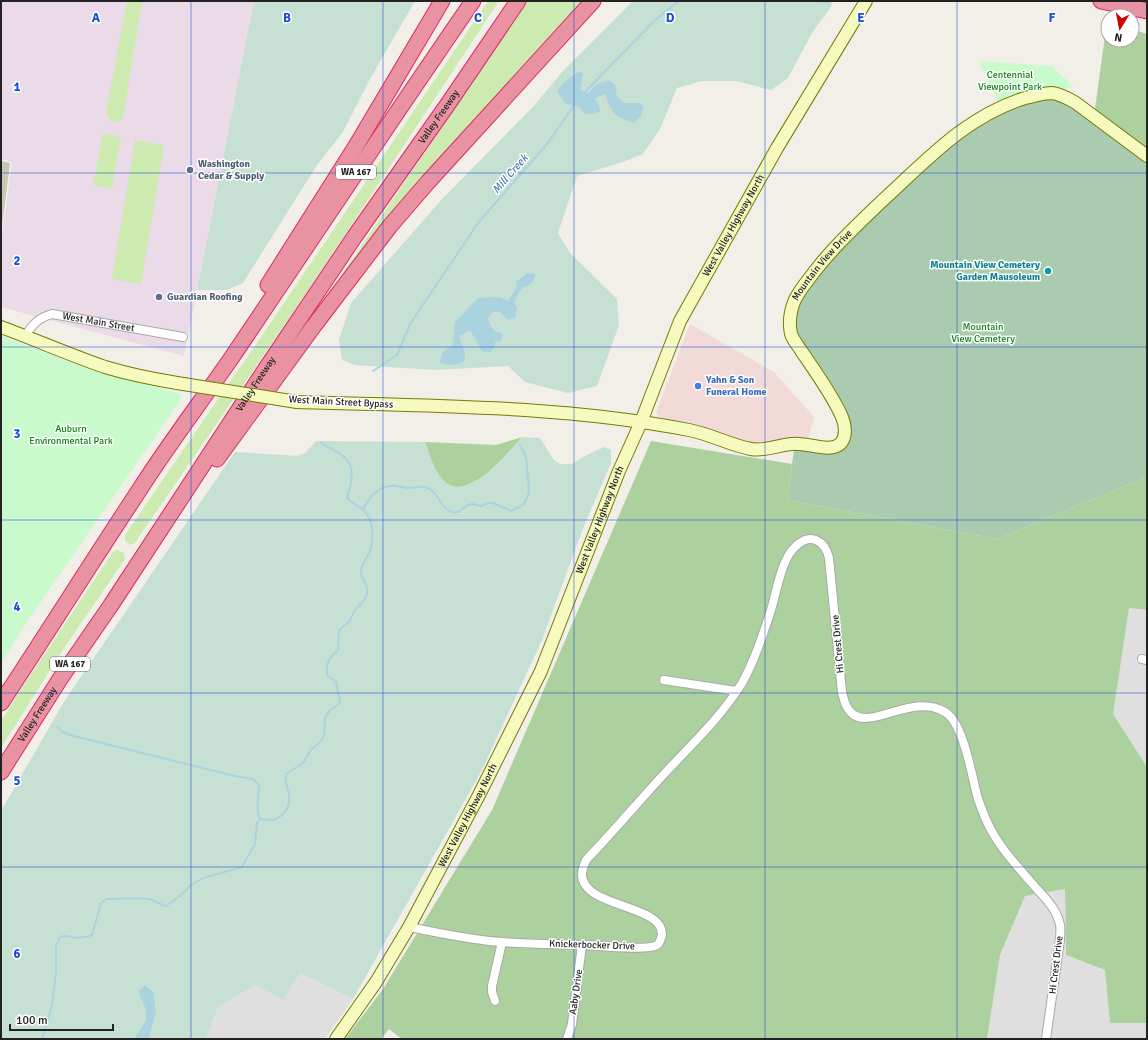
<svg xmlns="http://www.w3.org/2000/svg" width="1148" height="1040" font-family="Signika,sans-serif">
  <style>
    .residential { fill: #e0dfdf }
    .commercial { fill: #f2dad9 }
    .industrial { fill: #ebdbe8 }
    .construction { fill: #c7c7b4 }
    .grass { fill: #cdebb0 }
    .forest { fill: #add19e }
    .wetland { fill: #c6e0d4 }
    .cemetery { fill: #aacbaf }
    .park { fill: #c8facc }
    .water { fill: #aad3df }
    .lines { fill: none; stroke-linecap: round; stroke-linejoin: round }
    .stream { stroke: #aad3df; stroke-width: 2 }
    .street-casing { stroke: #a9a9a9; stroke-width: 10 }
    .secondary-casing { stroke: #707d05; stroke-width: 14 }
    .highway-casing { stroke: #dc2a67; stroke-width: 17 }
    .street { stroke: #fff; stroke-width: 8 }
    .secondary { stroke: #f7fabf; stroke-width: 12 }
    .highway { stroke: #e892a2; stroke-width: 15 }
    .secondary-bridge-casing { stroke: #707d05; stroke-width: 14; stroke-linecap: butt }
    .secondary-bridge { stroke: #f7fabf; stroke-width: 12 }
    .grid { fill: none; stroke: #1d4ed8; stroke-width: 1; stroke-opacity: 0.55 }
    .service-dot { fill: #5c6f8a; stroke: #fff; stroke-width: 1.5 }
    .culture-dot { fill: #0f9aa8; stroke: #fff; stroke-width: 1.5 }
    .shop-dot { fill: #3f7fe0; stroke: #fff; stroke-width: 1.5 }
    .labels { text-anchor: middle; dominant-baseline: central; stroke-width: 3; stroke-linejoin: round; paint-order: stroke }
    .shield { fill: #fff; stroke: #646464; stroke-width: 1 }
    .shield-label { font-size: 9px; font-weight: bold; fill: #222 }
    .park-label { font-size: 10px; fill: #0c8416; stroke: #fff }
    .street-label { font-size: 10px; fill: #222; stroke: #fff }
    .service-label { font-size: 10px; font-weight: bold; fill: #4e5e75; stroke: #fff; text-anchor: start }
    .culture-label { font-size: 10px; font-weight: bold; fill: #0d838f; stroke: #fff; text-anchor: end }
    .shop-label { font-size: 10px; font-weight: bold; fill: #366cbe; stroke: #fff; text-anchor: start }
    .water-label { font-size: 11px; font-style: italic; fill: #4a7aab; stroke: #fff }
    .grid-label { font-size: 13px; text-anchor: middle; font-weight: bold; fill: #1d4ed8; stroke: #fff; stroke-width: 3; stroke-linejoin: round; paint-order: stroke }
  </style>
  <rect width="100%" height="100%" fill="#f2efe9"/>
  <g class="residential">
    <path d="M 1129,608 L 1147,610 L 1147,767 L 1112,714 Z"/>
    <path d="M 1065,889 L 1066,955 L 1105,970 L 1110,1023 L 1147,1023 L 1147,1039 L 987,1039 L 1000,955 L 1025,896 Z"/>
    <path d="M 300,973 L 353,999 L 325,1039 L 206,1039 L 218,1007 L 256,985 Z"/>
  </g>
  <path class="commercial" d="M 690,324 L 774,372 L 814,417 L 808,440 L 758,445 L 741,441 L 715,432 L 659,417 L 656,412 Z"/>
  <path class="industrial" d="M 1,1 L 254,1 L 184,356 L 1,307 L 1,242 L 12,162 L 1,159 Z"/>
  <path class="construction" d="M 1,161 L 10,163 L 1,234 Z"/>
  <g class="grass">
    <path d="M 127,1 L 142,1 L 124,113 L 122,119 L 117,122 L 112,122 L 108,117 L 106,112 Z"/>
    <path d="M 488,1 L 499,1 L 397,156 C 312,285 224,414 136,541 L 133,544 L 129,544 L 125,541 L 125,535 L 238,370 L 244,362 Z"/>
    <path d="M 527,1 L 586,1 L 343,278 L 341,276 Z"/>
    <path d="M 103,133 L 121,137 L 112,189 L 93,185 Z"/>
    <path d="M 135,140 L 164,145 L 141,284 L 112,279 Z"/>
    <path d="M 118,550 L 124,553 L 125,559 L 64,648 L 1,748 L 1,721 L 20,691 L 113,552 Z"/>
  </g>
  <g class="forest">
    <path d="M 1107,21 L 1108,40 L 1132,40 L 1132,29 L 1147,34 L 1147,156 L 1094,116 Z"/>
    <path d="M 522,437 C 509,452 470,501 446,483 C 434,473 430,456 425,442 L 496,445 Z"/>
    <path d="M 651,441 L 792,464 L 787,500 L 997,539 L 1147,477 L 1147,610 L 1129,608 L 1113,714 L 1147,767 L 1147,1023 L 1110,1023 L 1105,970 L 1066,955 L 1065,889 L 1025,896 L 1000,955 L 987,1039 L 402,1039 L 389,1029 L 381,1039 L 345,1039 L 383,989 L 492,810 Z"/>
  </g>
  <g class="wetland">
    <path d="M 254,1 L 415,1 L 370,79 L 343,132 L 317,165 L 243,283 L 227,290 L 197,290 Z"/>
    <path d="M 633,1 L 832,1 L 831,7 L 812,33 L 788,78 L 771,90 L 736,81 L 702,81 L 677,88 L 660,129 L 643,154 L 623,162 L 577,176 L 558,233 L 570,253 L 617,299 L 619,325 L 597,386 L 568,393 L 525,382 L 508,366 L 435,370 L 355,365 L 342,360 L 339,340 L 351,303 L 443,198 L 532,108 L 563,71 Z"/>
    <path d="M 522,437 L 540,438 L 554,460 L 560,464 L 572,464 L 581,458 L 604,447 L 611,450 L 611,463 L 582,531 L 542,640 L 481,772 L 353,999 L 300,973 L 283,1000 L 256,985 L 218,1007 L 206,1039 L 149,1039 L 156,1011 L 154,993 L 138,992 L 146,1010 L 146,1020 L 134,1039 L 1,1039 L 1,811 L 65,700 L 235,452 L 298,456 L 305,453 L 316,441 L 425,442 C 430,456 434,473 446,483 C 470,501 509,452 522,437 Z"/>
  </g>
  <path class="cemetery" d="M 1054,93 L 1147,156 L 1147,477 L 997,539 L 787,500 L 795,443 L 833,447 L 844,426 L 791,336 L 795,301 L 835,246 L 988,114 Z"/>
  <g class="park">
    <path d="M 979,61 L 1052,66 L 1074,87 L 1025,95 L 999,104 Z"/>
    <path d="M 1,336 L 72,363 L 180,394 L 181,399 L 20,632 L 1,664 Z"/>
  </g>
  <g class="water">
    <path d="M 580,71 L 583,74 L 580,89 L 588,93 L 596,85 L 608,80 L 615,85 L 617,97 L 624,103 L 640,103 L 644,107 L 641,116 L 634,123 C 613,116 613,114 605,94 L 595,98 L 601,111 L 594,114 L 585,114 L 579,107 L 565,103 L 557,91 L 564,82 Z"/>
    <path d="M 527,273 L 536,274 L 532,283 L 521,289 L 514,302 L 517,308 L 515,318 L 508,320 L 500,312 L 493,312 L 488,318 L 490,325 L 496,332 L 500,332 L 503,335 L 501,341 L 495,342 L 495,347 L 489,353 L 482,351 L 470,330 L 459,336 L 465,352 L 465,361 C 455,366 449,366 439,362 L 443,352 L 453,344 L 455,322 L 478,298 L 500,297 L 508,301 L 517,287 L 516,282 Z"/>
    <path d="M 145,985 L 154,993 L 156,1011 L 149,1039 L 134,1039 L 146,1020 L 146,1010 L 138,992 Z"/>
  </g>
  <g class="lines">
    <g class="stream">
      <path d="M 815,1 L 827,2 L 829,1"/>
      <path d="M 584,93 L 654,21 L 679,1"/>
      <path d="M 373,371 L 397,355 L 410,324 L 478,223 L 547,144 L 575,104"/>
      <path d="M 363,509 C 369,498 377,487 390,486 C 397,485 403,488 409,488 C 416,488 423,484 430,489 C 440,496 441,509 454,513 L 459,511 L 468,505 L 472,504 L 481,506 L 488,503 L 493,503 L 511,511 L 523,505 L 528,496 L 529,490 L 526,457 L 520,445"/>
      <path d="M 58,727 L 61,731 L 70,735 L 235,776 L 253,779 L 259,785 C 259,797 255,807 260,819"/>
      <path d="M 42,1039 L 52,1006 L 56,971 L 56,946 L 60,937 C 68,934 69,937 76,938 C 82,938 87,937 92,935 L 101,903 L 107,899 C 120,899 135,897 149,899 C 155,900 160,905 166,906 L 181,895 L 191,885 L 203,878 L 242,867 L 255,844 L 257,823 L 260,819 C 263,819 267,820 270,820 C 282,820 291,807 289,795 C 288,787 284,784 286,774 L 303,763 L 310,751 L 321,741 L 324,736 L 325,718 L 330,710 L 338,705 L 340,701 L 336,682 L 327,675 C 326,662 329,658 338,650 C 339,644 338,637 339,631 C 340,627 345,626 348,623 C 352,619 352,614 355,610 C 358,606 363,603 365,599 C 372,586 360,580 361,570 C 362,562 369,557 371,548 C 374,535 373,517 362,509 C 357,505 352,503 347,498 C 348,493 350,488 351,482 C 356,458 339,453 322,444 L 321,442"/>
    </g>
    <g class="street-casing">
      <g id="street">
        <path id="s1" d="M 25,336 C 33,324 38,318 52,314 L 183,337"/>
        <path d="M 1142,659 L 1147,660"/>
        <path d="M 664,680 L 736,691"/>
        <path d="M 409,927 C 440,933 471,940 502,942 C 530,944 559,944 587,945 C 600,946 647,951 657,945 C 660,943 661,939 662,935 C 664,904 583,908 582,875 C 582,870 584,865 586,860 C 613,832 639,801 665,773 C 692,744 722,716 742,683 C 755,660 763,634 771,610 C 777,591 781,559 796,546 C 811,532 825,541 829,558 L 842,692 C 844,700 846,710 854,715 C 874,728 913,693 945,712 C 964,723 972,778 978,799 C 981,807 984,816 988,824 C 1000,849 1020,869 1037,889 C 1047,900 1057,910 1060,925 C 1061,929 1060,935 1060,940 L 1046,1039"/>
        <path d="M 495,1001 L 492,992 L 492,986 L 502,942"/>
        <path d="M 567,1039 L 572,1024 L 582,945"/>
      </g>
    </g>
    <g class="secondary-casing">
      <g id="secondary">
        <path d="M 1,327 C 36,340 70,355 105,367 C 128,374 153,379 177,383"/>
        <path id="s2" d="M 297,402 C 428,406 560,405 689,430 C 710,434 730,445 751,449 C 769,452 783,442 799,444 C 811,444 831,453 841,443 C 847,436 845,424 842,417 C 833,396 815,371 802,352 C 799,347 793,340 791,334 C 789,324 790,312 794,302 C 797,294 803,287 808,280 C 830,250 856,226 882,201 C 926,161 966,116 1025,98 C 1034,96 1043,93 1052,93 C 1061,94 1069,99 1076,103 L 1147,156"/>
        <path id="s3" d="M 336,1039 L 376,982 L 409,927 L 479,795 L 541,671 L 619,471 L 641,422 L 680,321 L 777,148 L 866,1"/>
      </g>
    </g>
    <g class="highway-casing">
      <g id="highway">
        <path d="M 1101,1 L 1147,11"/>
        <path d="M 268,285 L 356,146 L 442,1"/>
        <path d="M 217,459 L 313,327 L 390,226 L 428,182 L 593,1"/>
        <path d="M 1,703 C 48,632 93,560 140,489 C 168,445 200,403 230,360 C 311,240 391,120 473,1"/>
        <path id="s4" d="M 1,772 L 60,679 L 111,605 L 263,373 L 355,236 L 448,104 L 518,1"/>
      </g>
    </g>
    <use href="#street" class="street"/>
    <use href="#secondary" class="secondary"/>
    <use href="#highway" class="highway"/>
    <g class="secondary-bridge-casing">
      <path id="secondary-bridge" d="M 177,383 L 297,402"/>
    </g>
    <use href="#secondary-bridge" class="secondary-bridge"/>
  </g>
  <path class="grid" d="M 191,1 L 191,1039M 383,1 L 383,1039M 574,1 L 574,1039M 765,1 L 765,1039M 957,1 L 957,1039M 1,173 L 1147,173M 1,347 L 1147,347M 1,520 L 1147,520M 1,693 L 1147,693M 1,867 L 1147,867"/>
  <g class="service-dot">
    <circle cx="190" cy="170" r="4"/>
    <circle cx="159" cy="297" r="4"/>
  </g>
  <circle class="culture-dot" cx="1048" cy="271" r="4"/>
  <circle class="shop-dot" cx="698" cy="386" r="4"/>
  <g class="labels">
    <g class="shield">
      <rect x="336" y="165" width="40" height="14" rx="3"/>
      <rect x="50" y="657" width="40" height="14" rx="3"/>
    </g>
    <g class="shield-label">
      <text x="356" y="172">WA 167</text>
      <text x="70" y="664">WA 167</text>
    </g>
    <g class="park-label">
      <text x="1010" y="75">Centennial<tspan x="1010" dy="12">Viewpoint Park</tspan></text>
      <text x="983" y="327">Mountain<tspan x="983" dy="12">View Cemetery</tspan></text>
      <text x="71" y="429">Auburn<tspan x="71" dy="12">Environmental Park</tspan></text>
    </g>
    <g class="street-label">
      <text stroke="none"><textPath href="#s4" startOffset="788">Valley Freeway</textPath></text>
      <text stroke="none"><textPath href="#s3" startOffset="908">West Valley Highway North</textPath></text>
      <text stroke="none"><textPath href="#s2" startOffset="754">Mountain View Drive</textPath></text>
      <text stroke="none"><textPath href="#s1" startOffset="83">West Main Street</textPath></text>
      <text stroke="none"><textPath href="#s4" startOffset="464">Valley Freeway</textPath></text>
      <text transform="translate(341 402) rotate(3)">West Main Street Bypass</text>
      <text stroke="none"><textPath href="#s3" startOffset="584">West Valley Highway North</textPath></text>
      <text transform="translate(838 644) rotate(-95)">Hi Crest Drive</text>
      <text stroke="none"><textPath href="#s4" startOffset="68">Valley Freeway</textPath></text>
      <text stroke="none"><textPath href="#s3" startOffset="260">West Valley Highway North</textPath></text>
      <text transform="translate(592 945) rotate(2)">Knickerbocker Drive</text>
      <text transform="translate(1056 965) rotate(-83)">Hi Crest Drive</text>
      <text transform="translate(576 992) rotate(-82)">Aaby Drive</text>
    </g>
    <g class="service-label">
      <text x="198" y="164">Washington<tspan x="198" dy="12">Cedar &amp; Supply</tspan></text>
      <text x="167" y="297">Guardian Roofing</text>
    </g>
    <g class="culture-label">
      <text x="1040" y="265">Mountain View Cemetery<tspan x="1040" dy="12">Garden Mausoleum</tspan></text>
    </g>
    <g class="shop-label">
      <text x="706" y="380">Yahn &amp; Son<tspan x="706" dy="12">Funeral Home</tspan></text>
    </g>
    <g class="water-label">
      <text transform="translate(510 174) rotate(-49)">Mill Creek</text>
    </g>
  </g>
  <g class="grid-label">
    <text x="96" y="22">A</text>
    <text x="287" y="22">B</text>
    <text x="478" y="22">C</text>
    <text x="670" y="22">D</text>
    <text x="861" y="22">E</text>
    <text x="1052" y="22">F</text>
    <text x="17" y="91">1</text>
    <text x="17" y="265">2</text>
    <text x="17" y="438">3</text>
    <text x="17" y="611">4</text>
    <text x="17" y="785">5</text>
    <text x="17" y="958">6</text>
  </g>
  <rect width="1148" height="1040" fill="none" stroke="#222222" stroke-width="4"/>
  <g transform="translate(1120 28) rotate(190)"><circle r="19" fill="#ffffff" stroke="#a7a7a7"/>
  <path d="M0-3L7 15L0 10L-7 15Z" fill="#d40000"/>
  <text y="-6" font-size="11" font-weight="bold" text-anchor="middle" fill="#222222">N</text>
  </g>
  <path d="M10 1024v6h103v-6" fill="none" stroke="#222222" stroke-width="2"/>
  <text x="16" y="1024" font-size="12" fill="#222222" stroke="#ffffff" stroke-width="3" paint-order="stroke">100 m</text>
</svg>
